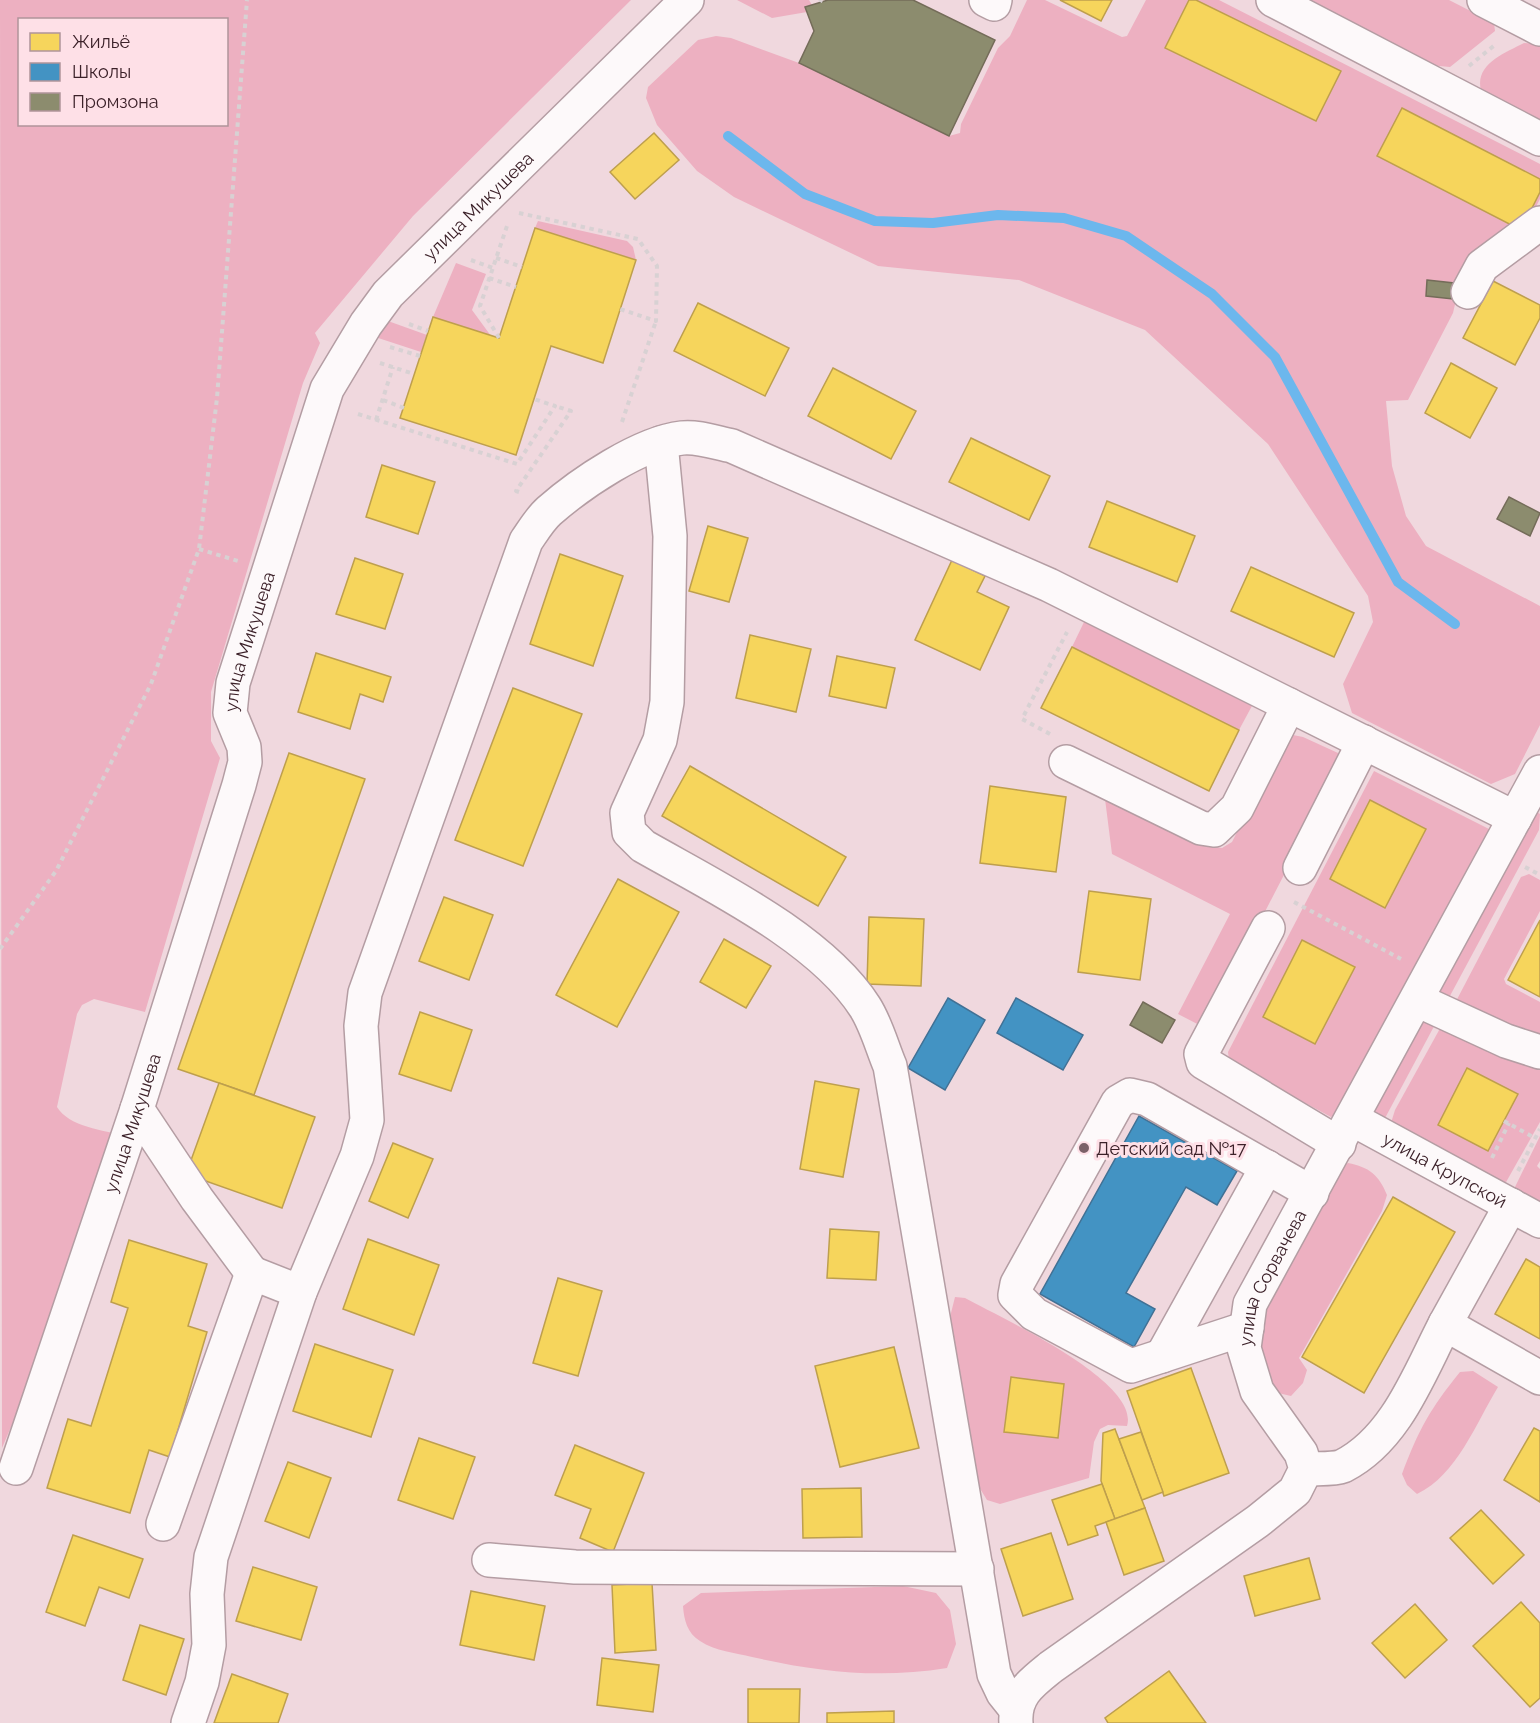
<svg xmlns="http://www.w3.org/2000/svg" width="1540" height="1723" font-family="Raleway,sans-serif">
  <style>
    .green { fill: #edb0c1; fill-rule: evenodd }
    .homes { fill: #f6d55c; stroke: #be9f4d; stroke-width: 1.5 }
    .schools { fill: #4393c3; stroke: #417195; stroke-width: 1.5 }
    .industry { fill: #8c8c6e; stroke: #746c59; stroke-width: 1.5 }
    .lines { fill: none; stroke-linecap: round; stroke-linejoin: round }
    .stream { stroke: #6cb7ed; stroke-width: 10 }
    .minor-casing { stroke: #b49da3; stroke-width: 36 }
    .path { stroke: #d8d1d3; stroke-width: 4; stroke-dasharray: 4.5 4.5; stroke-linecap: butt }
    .minor { stroke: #fdf9fa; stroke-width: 33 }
    .poi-dot { fill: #7b6168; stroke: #fee0e7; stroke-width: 2 }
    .labels { text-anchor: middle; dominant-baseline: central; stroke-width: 6; stroke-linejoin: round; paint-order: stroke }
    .street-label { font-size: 18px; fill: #3c2129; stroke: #fee0e7 }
    .poi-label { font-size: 18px; fill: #3c2129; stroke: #fee0e7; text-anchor: start }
  </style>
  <rect width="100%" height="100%" fill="#f0d8de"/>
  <g class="green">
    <path d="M 0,0 L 631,0 L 413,216 L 315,333 L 320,343 L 303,383 L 211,692 L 211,741 L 220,758 L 145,1012 L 94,999 L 82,1005 L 77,1014 L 57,1107 C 69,1127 104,1130 125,1136 L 129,1150 L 2,1448 ZM 20,20 L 226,20 L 226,124 L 20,124 Z"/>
    <path d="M 737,0 L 809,0 L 812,5 L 805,7 L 807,12 L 772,18 Z"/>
    <path d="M 1027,0 L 1045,0 L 1122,37 L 1127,36 L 1146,0 L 1219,0 L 1540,164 L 1540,199 L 1523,231 L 1462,274 L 1453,313 L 1408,400 L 1386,401 L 1392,466 L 1406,516 L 1426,546 L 1540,606 L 1540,725 L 1515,774 L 1491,784 L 1352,713 L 1343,684 L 1373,622 L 1368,596 L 1268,444 L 1145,330 L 1019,280 L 878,266 L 734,197 L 697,171 L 657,125 L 646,98 L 648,87 L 698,40 L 716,36 L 731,38 L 799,63 L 949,136 L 960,133 L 961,124 L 998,48 L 1010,36 Z"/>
    <path d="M 1303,0 L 1449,0 L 1494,23 L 1495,31 L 1450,67 L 1429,65 Z"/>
    <path d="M 1524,43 L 1540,44 L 1540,125 L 1482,94 C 1472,65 1503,54 1524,43 Z"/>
    <path d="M 538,221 L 627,241 L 633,247 L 636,260 L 535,228 Z"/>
    <path d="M 456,263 L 486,274 L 472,310 L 491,336 L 433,317 Z"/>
    <path d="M 388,321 L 427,335 L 421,352 L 369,335 Z"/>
    <path d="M 1085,620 L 1253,704 L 1239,730 L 1072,647 Z"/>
    <path d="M 1293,735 L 1303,737 L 1338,753 L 1339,768 L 1205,1028 L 1178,1014 L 1230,914 L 1112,854 L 1104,791 L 1209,846 L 1222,848 L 1232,842 L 1285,737 Z"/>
    <path d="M 1374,771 L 1489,829 L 1488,835 L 1338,1113 L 1331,1117 L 1232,1063 L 1229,1060 L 1228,1052 Z"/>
    <path d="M 1531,808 L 1540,814 L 1539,830 L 1444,1007 L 1428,998 Z"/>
    <path d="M 1529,874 L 1540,880 L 1540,911 L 1504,979 L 1506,984 L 1540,1002 L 1540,1046 L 1453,1007 L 1521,877 Z"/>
    <path d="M 1418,1009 L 1439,1017 L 1384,1120 L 1366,1119 Z"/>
    <path d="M 1443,1023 L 1540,1056 L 1540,1122 L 1505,1184 L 1390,1126 L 1395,1110 Z"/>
    <path d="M 1540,1136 L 1540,1161 L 1537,1166 L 1540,1169 L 1540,1210 L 1517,1195 L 1515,1187 Z"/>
    <path d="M 1348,1163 C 1369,1167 1379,1175 1387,1195 L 1382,1211 L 1299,1358 L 1307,1370 L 1303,1383 L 1291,1396 L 1278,1393 L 1265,1382 L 1256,1345 L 1263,1304 L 1335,1169 Z"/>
    <path d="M 955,1297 L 965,1298 C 999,1317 1141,1381 1127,1426 L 1108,1425 L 1100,1429 L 1094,1442 L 1089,1478 L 1000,1504 L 987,1500 L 976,1482 L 950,1317 Z"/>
    <path d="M 1473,1371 L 1498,1387 C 1476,1423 1457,1475 1417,1494 L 1407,1485 L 1402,1474 C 1419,1429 1430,1409 1460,1372 Z"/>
    <path d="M 903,1586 L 936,1593 L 950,1610 L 956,1644 L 947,1668 C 879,1679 819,1672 752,1657 C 736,1653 715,1651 700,1641 C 687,1633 684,1620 683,1606 L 701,1593 Z"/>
  </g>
  <g class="homes">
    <path d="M 1060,0 L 1112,0 L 1101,21 Z"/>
    <path d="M 1189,0 L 1196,0 L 1341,71 L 1316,121 L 1165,48 Z"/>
    <path d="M 1402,108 L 1540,179 L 1540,192 L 1521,230 L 1377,156 Z"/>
    <path d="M 654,133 L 679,160 L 635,199 L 610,172 Z"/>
    <path d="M 535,228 L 636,260 L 603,363 L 551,346 L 516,455 L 400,418 L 433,317 L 499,338 Z"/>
    <path d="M 1493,281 L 1540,305 L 1540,318 L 1515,365 L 1463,338 Z"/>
    <path d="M 698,303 L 789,348 L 765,396 L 674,351 Z"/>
    <path d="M 1451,363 L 1497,388 L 1470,438 L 1425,413 Z"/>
    <path d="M 833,368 L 916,411 L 891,459 L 808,416 Z"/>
    <path d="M 971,438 L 1050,476 L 1029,520 L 949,482 Z"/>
    <path d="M 382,465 L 435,482 L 418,534 L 366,517 Z"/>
    <path d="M 1107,501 L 1195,536 L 1177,582 L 1089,547 Z"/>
    <path d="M 708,526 L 748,538 L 729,602 L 689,591 Z"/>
    <path d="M 560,554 L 623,576 L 593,666 L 530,644 Z"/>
    <path d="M 355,558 L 403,574 L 385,629 L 336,614 Z"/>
    <path d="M 952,560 L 985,576 L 977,592 L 1009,607 L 980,670 L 915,640 Z"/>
    <path d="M 1251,567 L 1354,613 L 1334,657 L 1231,611 Z"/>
    <path d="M 750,635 L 811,649 L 796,712 L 736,698 Z"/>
    <path d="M 1072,647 L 1239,730 L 1209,791 L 1041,708 Z"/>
    <path d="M 316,653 L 391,677 L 383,702 L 360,694 L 350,729 L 298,712 Z"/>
    <path d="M 837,656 L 895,668 L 886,708 L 829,696 Z"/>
    <path d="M 513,688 L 582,714 L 523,866 L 455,840 Z"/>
    <path d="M 289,753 L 365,779 L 254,1095 L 178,1069 Z"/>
    <path d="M 690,766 L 846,857 L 818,906 L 662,816 Z"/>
    <path d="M 990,786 L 1066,797 L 1056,872 L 980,863 Z"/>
    <path d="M 1370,800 L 1426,829 L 1385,908 L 1330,879 Z"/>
    <path d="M 618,879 L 679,912 L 617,1027 L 556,995 Z"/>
    <path d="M 1089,891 L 1151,899 L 1140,980 L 1078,972 Z"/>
    <path d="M 444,897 L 493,915 L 469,980 L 419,961 Z"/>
    <path d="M 869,917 L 924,919 L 921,986 L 867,984 Z"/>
    <path d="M 1540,920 L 1540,997 L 1508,980 Z"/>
    <path d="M 724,939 L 771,966 L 746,1008 L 700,982 Z"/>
    <path d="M 1302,940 L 1355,967 L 1315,1044 L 1263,1017 Z"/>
    <path d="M 420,1012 L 472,1030 L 451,1091 L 399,1074 Z"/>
    <path d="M 1467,1068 L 1518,1094 L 1488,1151 L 1438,1125 Z"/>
    <path d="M 815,1081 L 859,1089 L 843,1177 L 800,1169 Z"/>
    <path d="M 219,1083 L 315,1117 L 282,1208 L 186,1174 Z"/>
    <path d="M 393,1143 L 433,1159 L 408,1218 L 369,1201 Z"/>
    <path d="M 1393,1197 L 1455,1232 L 1364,1393 L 1302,1357 Z"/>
    <path d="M 830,1229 L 879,1232 L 876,1280 L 827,1278 Z"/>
    <path d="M 368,1239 L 439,1265 L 414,1335 L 343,1309 Z"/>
    <path d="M 129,1240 L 207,1264 L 188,1326 L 207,1332 L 170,1457 L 149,1450 L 130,1513 L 47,1488 L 68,1419 L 91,1426 L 128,1308 L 111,1302 Z"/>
    <path d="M 1526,1259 L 1540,1267 L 1540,1339 L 1495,1314 Z"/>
    <path d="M 558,1278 L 602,1291 L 578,1376 L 533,1363 Z"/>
    <path d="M 315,1344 L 393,1370 L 371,1437 L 293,1411 Z"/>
    <path d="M 894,1347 L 919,1448 L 840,1467 L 815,1366 Z"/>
    <path d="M 1191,1368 L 1229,1473 L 1164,1496 L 1127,1391 Z"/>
    <path d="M 1011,1377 L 1064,1384 L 1058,1438 L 1004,1432 Z"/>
    <path d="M 1534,1428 L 1540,1431 L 1540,1502 L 1504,1480 Z"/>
    <path d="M 1115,1429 L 1145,1508 L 1115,1519 L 1101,1481 L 1103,1433 Z"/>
    <path d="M 1141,1432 L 1163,1492 L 1142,1500 L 1119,1439 Z"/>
    <path d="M 419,1438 L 475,1457 L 453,1519 L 398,1500 Z"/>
    <path d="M 575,1445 L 644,1473 L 613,1552 L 580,1538 L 591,1509 L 555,1495 Z"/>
    <path d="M 288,1462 L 331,1478 L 309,1538 L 265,1521 Z"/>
    <path d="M 1102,1484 L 1115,1519 L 1095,1526 L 1098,1535 L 1068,1545 L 1052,1500 Z"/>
    <path d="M 861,1488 L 862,1537 L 803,1538 L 802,1489 Z"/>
    <path d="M 1145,1508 L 1164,1561 L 1124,1575 L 1106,1522 Z"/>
    <path d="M 1481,1510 L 1524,1555 L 1493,1584 L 1450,1538 Z"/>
    <path d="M 1051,1533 L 1073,1599 L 1023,1616 L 1001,1549 Z"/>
    <path d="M 73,1535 L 143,1559 L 129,1598 L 99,1587 L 85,1626 L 46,1612 Z"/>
    <path d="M 1309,1558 L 1320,1599 L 1255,1616 L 1244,1576 Z"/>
    <path d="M 253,1567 L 317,1587 L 301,1640 L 236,1621 Z"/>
    <path d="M 652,1583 L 656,1650 L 615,1653 L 612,1585 Z"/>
    <path d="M 471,1591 L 545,1606 L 534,1660 L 460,1645 Z"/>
    <path d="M 1521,1602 L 1540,1623 L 1540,1698 L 1530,1707 L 1473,1646 Z"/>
    <path d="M 1415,1604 L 1447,1640 L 1405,1678 L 1372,1643 Z"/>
    <path d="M 140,1625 L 184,1639 L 166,1695 L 123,1680 Z"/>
    <path d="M 602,1658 L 659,1665 L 653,1712 L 597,1705 Z"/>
    <path d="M 1169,1671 L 1206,1723 L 1108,1723 L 1105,1718 Z"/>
    <path d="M 232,1674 L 288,1694 L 278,1723 L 214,1723 Z"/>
    <path d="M 748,1689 L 800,1689 L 799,1723 L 748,1723 Z"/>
    <path d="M 894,1711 L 894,1723 L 827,1723 L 827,1713 Z"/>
  </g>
  <g class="schools">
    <path d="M 948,998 L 985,1020 L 945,1090 L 908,1068 Z"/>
    <path d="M 1016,998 L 1083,1035 L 1063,1070 L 997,1033 Z"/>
    <path d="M 1139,1116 L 1237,1171 L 1217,1205 L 1186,1187 L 1126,1293 L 1155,1309 L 1134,1347 L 1040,1294 Z"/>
  </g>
  <g class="industry">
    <path d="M 828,0 L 913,0 L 995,40 L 949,136 L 799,63 L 814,31 L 805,7 Z"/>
    <path d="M 1427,280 L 1454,283 L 1453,299 L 1426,296 Z"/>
    <path d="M 1509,497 L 1540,513 L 1530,536 L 1497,519 Z"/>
    <path d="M 1143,1002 L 1175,1020 L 1162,1043 L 1130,1025 Z"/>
  </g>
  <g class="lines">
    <path class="stream" d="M 728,136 L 805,194 L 875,221 L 933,223 L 998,215 L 1064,218 L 1126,236 L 1212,294 L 1275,357 L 1398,582 L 1455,624"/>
    <g class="minor-casing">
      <g id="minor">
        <path d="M 986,0 L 994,4 L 995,0"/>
        <path d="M 1273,0 L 1540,139"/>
        <path d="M 1484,0 L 1540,29"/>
        <path d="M 1468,292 L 1482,266 L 1540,223"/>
        <path d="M 661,443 L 670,536 L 667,702 L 660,740 L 627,813 L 629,832 L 643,846 C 713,886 821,938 865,1007 C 876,1024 882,1047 890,1066 L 994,1674 L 1003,1693 L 1015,1708"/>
        <path d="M 1066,762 L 1201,828 L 1214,830 L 1237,808 L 1289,705"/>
        <path d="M 1300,868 L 1364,742"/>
        <path d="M 1268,928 L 1201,1054 L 1203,1062 L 1339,1144"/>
        <path d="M 1417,1000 L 1506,1041 L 1540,1052"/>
        <path d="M 137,1109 L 197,1199 L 252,1273"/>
        <path id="s1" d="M 1352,1119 L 1540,1221"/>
        <path d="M 1511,1205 L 1445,1324 L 1540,1378"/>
        <path d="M 1247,1328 L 1131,1366 L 1034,1314 L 1015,1295 L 1017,1284 L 1118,1102 L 1130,1095 L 1147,1099 L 1312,1193"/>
        <path d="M 1162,1356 L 1267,1167"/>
        <path id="s2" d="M 16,1468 L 137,1109 L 239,785 L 245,762 L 244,747 L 230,713 L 233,683 L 327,389 L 366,324 L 388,294 L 687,0"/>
        <path d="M 1306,1469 C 1317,1468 1333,1470 1343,1466 C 1396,1439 1419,1374 1445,1324"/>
        <path d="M 163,1524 L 252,1273 L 300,1292"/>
        <path d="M 489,1560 L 575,1567 L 977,1569"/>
        <path d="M 188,1723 L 202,1682 L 209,1645 L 207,1594 L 211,1557 L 300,1292 L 357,1156 L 367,1120 L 361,1026 L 365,993 L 526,541 C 533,531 540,519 549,511 C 581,483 640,443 682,438 C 697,436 717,443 732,446 L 1049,585 L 1515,818"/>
        <path id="s3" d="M 1016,1723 C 1014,1695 1031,1683 1051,1667 L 1258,1521 L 1295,1491 L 1306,1469 L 1301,1453 L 1257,1391 L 1244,1348 L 1250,1304 L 1540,772"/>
      </g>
    </g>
    <g class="path">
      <path d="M 820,2 L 821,0"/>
      <path d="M 1469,66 L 1496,44"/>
      <path d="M 519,213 L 638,239 L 657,266 L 656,321 L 620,309"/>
      <path d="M 496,258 L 522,267"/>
      <path d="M 471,260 L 493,268"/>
      <path d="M 489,278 L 516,287"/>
      <path d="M 409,324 L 428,331"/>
      <path d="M 499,338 L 480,306 L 507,226"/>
      <path d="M 390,347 L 420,356"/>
      <path d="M 380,363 L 414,374"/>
      <path d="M 383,400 L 404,408"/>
      <path d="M 358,414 L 517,464 L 555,406 L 534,399"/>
      <path d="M 376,420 L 393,367"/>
      <path d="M 622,422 L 656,321"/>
      <path d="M 519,492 L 516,491 L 571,411 L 555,406"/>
      <path d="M 199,549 L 238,561"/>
      <path d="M 1050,734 L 1022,719 L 1067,632"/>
      <path d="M 1525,867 L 1540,875"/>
      <path d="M 1294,902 L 1401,959"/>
      <path d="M 0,949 L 56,871 L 151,684 L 199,549 L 217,398 L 247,0"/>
      <path d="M 1504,1121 L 1535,1138"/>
      <path d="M 1492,1158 L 1509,1123"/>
      <path d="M 1518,1171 L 1540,1129"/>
    </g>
    <use href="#minor" class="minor"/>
  </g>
  <circle class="poi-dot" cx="1084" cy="1148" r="6"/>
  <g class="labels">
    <g class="street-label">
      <text stroke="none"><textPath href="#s2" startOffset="1372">улица Микушева</textPath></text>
      <text stroke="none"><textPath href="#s2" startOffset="868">улица Микушева</textPath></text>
      <text stroke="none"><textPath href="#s2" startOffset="364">улица Микушева</textPath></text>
      <text stroke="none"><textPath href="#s1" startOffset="106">улица Крупской</textPath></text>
      <text stroke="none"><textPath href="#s3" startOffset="609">улица Сорвачева</textPath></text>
    </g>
    <g class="poi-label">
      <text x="1096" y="1148">Детский сад №17</text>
    </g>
  </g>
  <rect x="18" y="18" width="210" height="108" fill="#fee0e7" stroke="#b0949b" stroke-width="1.5"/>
  <rect x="30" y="33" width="30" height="18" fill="#f6d55c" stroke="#b0949b" stroke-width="1.5"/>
  <text x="72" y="48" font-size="18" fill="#3c2129">Жильё</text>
  <rect x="30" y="63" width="30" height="18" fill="#4393c3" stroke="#b0949b" stroke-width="1.5"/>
  <text x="72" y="78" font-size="18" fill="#3c2129">Школы</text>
  <rect x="30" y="93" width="30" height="18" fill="#8c8c6e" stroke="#b0949b" stroke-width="1.5"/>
  <text x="72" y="108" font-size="18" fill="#3c2129">Промзона</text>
</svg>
